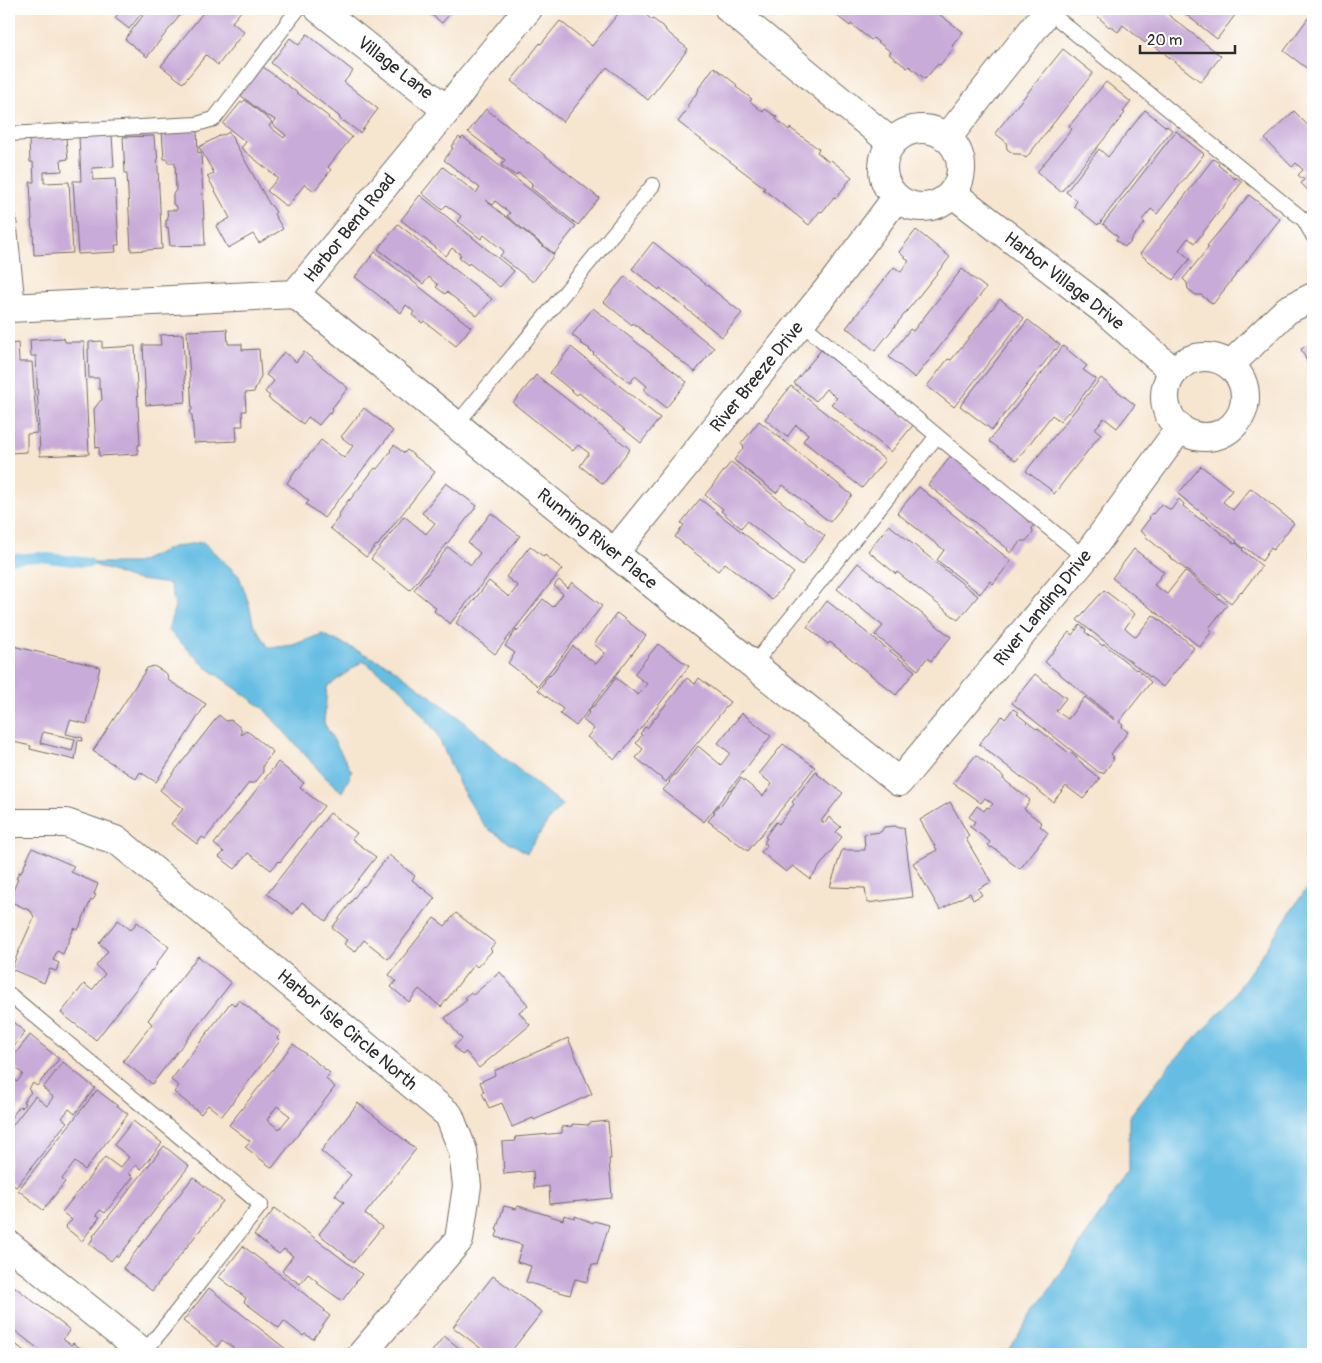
<svg xmlns="http://www.w3.org/2000/svg" width="1322" height="1363" font-family="Pangolin,sans-serif">
  <style>
    .water { fill: #66bde3; stroke: #487487 }
    .lines { fill: none; stroke-linecap: round; stroke-linejoin: round }
    .stream { stroke: #66bde3; stroke-width: 10 }
    .building { fill: #c8abd8; fill-rule: evenodd }
    .lane-casing { stroke: #726c64; stroke-width: 16 }
    .street-casing { stroke: #726c64; stroke-width: 30 }
    .lane { stroke: #fff; stroke-width: 14 }
    .street { stroke: #fff; stroke-width: 28 }
    .labels { text-anchor: middle; dominant-baseline: central; stroke-width: 5; stroke-linejoin: round; paint-order: stroke }
    .street-label { font-size: 18px; fill: #2b2b2b; stroke: #fff }
  </style>
  <rect width="100%" height="100%" fill="#fff"/>
  <filter id="ink" filterUnits="userSpaceOnUse"><feTurbulence type="fractalNoise" baseFrequency=".02" numOctaves="2"/><feDisplacementMap in="SourceGraphic" scale="10" xChannelSelector="R" yChannelSelector="G"/><feConvolveMatrix kernelMatrix="1 2 1 2 8 2 1 2 1" color-interpolation-filters="sRGB"/></filter>
  <filter id="wash" filterUnits="userSpaceOnUse"><feTurbulence type="fractalNoise" baseFrequency=".0096" numOctaves="4" result="noise"/><feDisplacementMap in="SourceGraphic" scale="20" xChannelSelector="R" yChannelSelector="G"/><feGaussianBlur stdDeviation="1.12" result="paint"/><feColorMatrix in="noise" values="0 0 0 0 0 0 0 0 0 0 0 0 0 0 0 0 0 1.4 0 .05"/><feComposite in="paint" operator="in"/></filter>
  <g filter="url(#wash)">
    <rect width="100%" height="100%" fill="#f6e5cf"/>
    <g class="water">
      <path d="M 203,542 L 239,576 L 249,604 L 253,623 L 269,648 L 293,645 L 322,634 L 390,666 L 457,716 L 502,756 L 562,805 L 548,821 L 527,853 L 485,827 L 461,788 L 436,732 L 402,689 L 363,661 L 327,687 L 324,723 L 352,772 L 342,792 L 324,776 L 263,708 L 206,667 L 168,630 L 175,606 L 170,584 L 133,579 L 89,563 L 136,563 L 173,547 Z"/>
      <path d="M 1313,879 L 1313,1354 L 1006,1354 L 1129,1172 L 1129,1117 L 1168,1067 L 1228,1004 Z"/>
    </g>
    <g class="lines">
      <path class="stream" d="M 9,559 L 40,557 L 89,563"/>
    </g>
    <g id="blocks">
      <g class="building">
        <path d="M 117,9 L 145,9 L 129,29 L 115,18 L 120,11 Z"/>
        <path d="M 148,9 L 185,9 L 147,57 L 125,39 Z"/>
        <path d="M 206,9 L 243,9 L 232,22 L 244,32 L 218,65 L 206,55 L 183,83 L 161,66 Z"/>
        <path d="M 424,9 L 454,9 L 442,23 Z"/>
        <path d="M 622,9 L 639,9 L 652,20 L 653,19 L 666,29 L 665,30 L 688,49 L 648,100 L 607,67 L 563,122 L 511,81 L 531,56 L 530,56 L 540,43 L 541,44 L 560,21 L 592,46 Z"/>
        <path d="M 836,9 L 932,9 L 963,32 L 952,46 L 954,48 L 940,65 L 938,64 L 925,79 L 909,66 L 907,68 L 889,54 L 891,52 L 873,38 L 871,40 L 851,24 L 850,26 L 836,15 L 839,11 Z"/>
        <path d="M 1093,9 L 1161,9 L 1221,56 L 1201,82 L 1147,40 L 1145,43 L 1123,25 L 1118,32 L 1110,26 L 1109,27 L 1095,14 L 1097,12 Z"/>
        <path d="M 1179,9 L 1238,9 L 1239,10 L 1217,39 Z"/>
        <path d="M 1309,17 L 1313,20 L 1313,73 L 1284,51 Z"/>
        <path d="M 307,34 L 353,71 L 344,82 L 378,109 L 360,133 L 344,121 L 343,122 L 339,118 L 340,117 L 271,63 L 290,38 L 299,45 Z"/>
        <path d="M 1063,49 L 1093,73 L 1026,158 L 1020,154 L 1014,154 L 1007,149 L 1006,142 L 995,133 Z"/>
        <path d="M 262,66 L 329,117 L 328,118 L 352,137 L 328,167 L 331,170 L 314,191 L 305,184 L 287,207 L 267,191 L 278,178 L 241,148 L 246,142 L 223,124 L 241,102 L 242,103 L 245,100 L 272,122 L 269,126 L 284,138 L 286,135 L 272,124 L 275,120 L 269,116 L 268,117 L 239,94 Z"/>
        <path d="M 714,67 L 737,85 L 736,87 L 752,99 L 750,101 L 763,112 L 765,109 L 777,117 L 776,119 L 789,130 L 790,128 L 819,149 L 817,152 L 829,162 L 831,160 L 852,177 L 836,198 L 834,197 L 822,212 L 820,211 L 809,225 L 763,189 L 765,188 L 678,122 L 689,107 L 687,106 L 699,90 L 698,89 Z"/>
        <path d="M 1106,82 L 1131,102 L 1123,112 L 1125,113 L 1061,192 L 1037,172 L 1072,129 L 1069,126 Z"/>
        <path d="M 486,109 L 599,198 L 578,225 L 531,188 L 533,185 L 531,184 L 532,183 L 518,173 L 516,176 L 501,165 L 505,160 L 468,132 Z"/>
        <path d="M 1145,110 L 1166,127 L 1167,126 L 1172,130 L 1102,220 L 1101,224 L 1099,223 L 1098,225 L 1074,206 L 1077,201 L 1066,192 L 1099,149 L 1108,157 Z"/>
        <path d="M 1294,111 L 1313,131 L 1313,196 L 1301,183 L 1304,180 L 1298,175 L 1303,170 L 1296,163 L 1292,167 L 1265,139 Z"/>
        <path d="M 197,130 L 198,153 L 201,152 L 205,245 L 170,246 L 168,227 L 166,228 L 166,220 L 168,220 L 167,210 L 177,210 L 177,207 L 173,204 L 173,194 L 176,190 L 175,163 L 168,163 L 167,159 L 164,159 L 162,131 Z"/>
        <path d="M 1176,131 L 1180,134 L 1180,135 L 1204,154 L 1157,214 L 1151,209 L 1142,220 L 1145,223 L 1130,241 L 1131,242 L 1128,245 L 1127,244 L 1125,247 L 1116,240 L 1118,237 L 1103,224 Z"/>
        <path d="M 229,132 L 270,205 L 271,205 L 276,212 L 274,214 L 283,229 L 259,243 L 253,234 L 228,248 L 216,226 L 230,218 L 207,176 L 214,173 L 199,147 L 223,134 L 224,135 Z"/>
        <path d="M 112,135 L 114,167 L 92,168 L 93,180 L 115,179 L 119,245 L 115,245 L 116,252 L 78,254 L 73,181 L 81,181 L 79,136 Z"/>
        <path d="M 154,136 L 155,149 L 157,149 L 162,249 L 131,251 L 127,173 L 125,173 L 123,137 Z"/>
        <path d="M 459,137 L 461,139 L 463,137 L 576,226 L 554,254 L 507,216 L 510,213 L 495,201 L 493,205 L 485,200 L 554,255 L 533,282 L 500,256 L 504,251 L 484,235 L 481,239 L 458,221 L 461,216 L 446,205 L 442,210 L 422,193 L 443,167 L 476,193 L 480,188 L 444,160 L 453,148 L 451,147 Z"/>
        <path d="M 66,138 L 68,159 L 61,160 L 62,171 L 44,172 L 44,183 L 69,182 L 73,253 L 34,255 L 33,229 L 32,229 L 31,220 L 32,220 L 30,182 L 34,182 L 33,162 L 30,162 L 29,140 Z"/>
        <path d="M 1213,159 L 1219,163 L 1218,165 L 1235,179 L 1236,177 L 1242,182 L 1195,243 L 1188,238 L 1179,250 L 1190,259 L 1173,280 L 1140,254 Z"/>
        <path d="M 420,195 L 514,271 L 500,287 L 469,263 L 468,265 L 459,258 L 461,255 L 452,248 L 446,256 L 401,220 Z"/>
        <path d="M 1249,195 L 1280,219 L 1213,304 L 1201,295 L 1196,295 L 1188,289 L 1187,283 L 1183,279 L 1209,247 L 1207,246 Z"/>
        <path d="M 398,224 L 492,299 L 477,316 L 447,292 L 445,294 L 436,287 L 438,285 L 429,277 L 423,284 L 378,249 Z"/>
        <path d="M 916,230 L 950,257 L 875,351 L 852,331 L 851,331 L 846,328 L 894,267 L 901,272 L 909,261 L 899,252 Z"/>
        <path d="M 653,242 L 742,313 L 722,337 L 660,288 L 659,290 L 632,269 Z"/>
        <path d="M 375,252 L 471,327 L 456,346 L 424,321 L 422,323 L 412,315 L 414,312 L 406,305 L 401,313 L 355,277 Z"/>
        <path d="M 962,269 L 986,288 L 915,378 L 889,357 L 910,329 L 913,331 Z"/>
        <path d="M 625,276 L 714,348 L 695,372 L 633,323 L 632,325 L 604,302 Z"/>
        <path d="M 1000,299 L 1024,318 L 954,407 L 927,386 L 948,359 L 951,360 Z"/>
        <path d="M 593,308 L 687,382 L 666,408 L 661,404 L 662,404 L 644,390 L 647,386 L 635,376 L 630,383 L 593,354 L 594,353 L 589,350 L 590,349 L 580,343 L 581,342 L 572,335 Z"/>
        <path d="M 1028,320 L 1060,345 L 1056,350 L 1055,349 L 992,430 L 960,406 Z"/>
        <path d="M 227,329 L 228,344 L 242,344 L 242,350 L 259,349 L 261,376 L 254,392 L 245,393 L 246,411 L 242,411 L 243,426 L 236,426 L 237,441 L 194,443 L 192,415 L 191,415 L 190,411 L 192,410 L 187,331 Z"/>
        <path d="M 183,334 L 186,402 L 146,405 L 143,345 L 161,345 L 160,335 Z"/>
        <path d="M 64,338 L 65,342 L 84,342 L 89,454 L 40,456 L 36,356 L 31,356 L 30,340 Z"/>
        <path d="M 102,341 L 102,348 L 135,346 L 140,445 L 138,445 L 138,454 L 99,456 L 99,447 L 96,448 L 94,409 L 100,401 L 102,400 L 101,389 L 99,389 L 99,378 L 89,378 L 88,349 L 89,349 L 89,342 Z"/>
        <path d="M 1313,342 L 1313,370 L 1312,371 L 1301,349 Z"/>
        <path d="M 18,343 L 19,362 L 32,362 L 37,433 L 27,434 L 27,452 L 9,453 L 9,344 Z"/>
        <path d="M 1063,346 L 1087,366 L 1083,370 L 1096,379 L 1069,413 L 1068,412 L 1060,421 L 1052,415 L 1016,461 L 989,441 Z"/>
        <path d="M 571,347 L 660,418 L 641,443 L 579,393 L 577,395 L 550,373 Z"/>
        <path d="M 821,350 L 914,424 L 891,452 L 831,404 L 837,398 L 826,389 L 816,401 L 794,383 Z"/>
        <path d="M 284,352 L 296,362 L 304,352 L 348,388 L 332,408 L 333,409 L 330,414 L 329,413 L 319,425 L 308,417 L 303,424 L 268,398 L 270,396 L 265,392 L 274,381 L 266,375 Z"/>
        <path d="M 536,375 L 630,449 L 603,484 L 580,466 L 589,453 L 578,445 L 573,451 L 513,403 Z"/>
        <path d="M 1101,378 L 1135,405 L 1117,428 L 1104,418 L 1095,429 L 1101,434 L 1054,494 L 1050,490 L 1051,490 L 1026,471 Z"/>
        <path d="M 791,386 L 885,460 L 862,488 L 803,441 L 808,434 L 796,425 L 787,437 L 765,419 Z"/>
        <path d="M 364,408 L 393,431 L 324,518 L 306,504 L 309,501 L 287,483 L 297,468 L 298,469 L 321,440 L 344,458 L 353,446 L 341,437 Z"/>
        <path d="M 759,421 L 852,495 L 830,522 L 783,485 L 776,493 L 734,460 L 744,447 L 741,444 Z"/>
        <path d="M 394,445 L 404,453 L 407,450 L 435,472 L 377,546 L 376,545 L 366,557 L 330,528 L 339,517 L 338,516 L 349,499 L 349,501 L 375,468 L 377,469 L 391,451 L 390,450 Z"/>
        <path d="M 952,455 L 1036,523 L 1032,527 L 1033,533 L 1026,541 L 1021,541 L 1011,553 L 1007,550 L 1008,549 L 928,485 Z"/>
        <path d="M 731,462 L 825,536 L 802,565 L 747,521 L 741,528 L 721,511 L 723,509 L 705,495 Z"/>
        <path d="M 1201,466 L 1232,490 L 1223,502 L 1233,510 L 1251,488 L 1294,523 L 1273,550 L 1271,548 L 1262,561 L 1244,547 L 1243,548 L 1236,542 L 1237,541 L 1178,494 Z"/>
        <path d="M 446,483 L 477,506 L 410,590 L 371,559 L 404,516 L 426,534 L 435,523 L 422,513 Z"/>
        <path d="M 919,487 L 1011,561 L 993,584 L 990,581 L 980,594 L 937,560 L 944,550 L 897,513 Z"/>
        <path d="M 700,499 L 794,573 L 772,600 L 725,563 L 718,571 L 675,537 L 684,525 L 681,523 Z"/>
        <path d="M 1179,499 L 1184,504 L 1183,506 L 1202,521 L 1203,519 L 1235,544 L 1236,543 L 1243,549 L 1242,550 L 1262,566 L 1242,592 L 1241,591 L 1231,603 L 1220,594 L 1218,595 L 1171,558 L 1145,536 L 1146,535 L 1140,531 L 1150,518 L 1149,517 L 1152,513 L 1153,514 L 1161,504 L 1171,510 Z"/>
        <path d="M 491,513 L 520,536 L 450,624 L 434,611 L 436,608 L 414,590 L 425,575 L 426,576 L 448,547 L 471,565 L 480,553 L 468,543 Z"/>
        <path d="M 889,525 L 978,596 L 958,620 L 897,572 L 896,574 L 868,551 Z"/>
        <path d="M 530,546 L 544,557 L 545,555 L 562,569 L 495,654 L 456,623 L 467,607 L 468,608 L 489,581 L 509,597 L 518,586 L 506,577 Z"/>
        <path d="M 1134,549 L 1164,572 L 1154,585 L 1167,594 L 1185,571 L 1227,605 L 1209,628 L 1212,631 L 1200,647 L 1112,578 Z"/>
        <path d="M 858,563 L 951,637 L 931,661 L 927,658 L 918,670 L 875,635 L 883,626 L 837,589 Z"/>
        <path d="M 559,580 L 568,588 L 572,582 L 602,606 L 538,686 L 508,663 L 515,653 L 505,646 L 516,630 L 517,632 L 543,599 L 553,607 L 563,594 L 554,586 Z"/>
        <path d="M 1104,590 L 1135,614 L 1125,628 L 1136,637 L 1153,615 L 1180,636 L 1181,636 L 1194,648 L 1163,687 L 1077,620 Z"/>
        <path d="M 827,601 L 915,671 L 896,695 L 830,642 L 828,644 L 807,627 Z"/>
        <path d="M 617,613 L 646,636 L 576,726 L 560,714 L 563,709 L 538,690 L 545,681 L 544,681 L 549,675 L 550,676 L 573,646 L 596,664 L 605,653 L 594,644 Z"/>
        <path d="M 1080,625 L 1086,630 L 1085,632 L 1103,646 L 1104,644 L 1136,670 L 1137,669 L 1151,682 L 1119,722 L 1123,725 L 1122,727 L 1128,732 L 1111,754 L 1114,757 L 1112,758 L 1114,759 L 1103,774 L 1101,772 L 1100,773 L 1012,703 L 1035,674 L 1066,698 L 1056,711 L 1068,719 L 1085,697 L 1114,720 L 1115,719 L 1045,662 L 1069,632 L 1072,635 Z"/>
        <path d="M 658,644 L 689,666 L 622,752 L 621,751 L 615,759 L 587,737 L 594,729 L 583,720 L 589,713 L 588,712 L 593,706 L 594,706 L 616,678 L 638,695 L 647,684 L 634,674 Z"/>
        <path d="M 13,646 L 100,667 L 87,724 L 70,720 L 66,734 L 83,738 L 82,741 L 78,740 L 75,760 L 30,749 L 31,746 L 9,741 L 10,683 L 9,683 L 9,666 ZM 43,732 L 75,739 L 72,751 L 40,743 Z"/>
        <path d="M 154,666 L 167,674 L 168,680 L 206,704 L 156,782 L 140,772 L 136,779 L 93,751 L 147,668 Z"/>
        <path d="M 687,678 L 695,684 L 699,678 L 730,702 L 666,782 L 636,758 L 643,749 L 636,743 L 642,735 L 640,734 L 645,727 L 647,728 Z"/>
        <path d="M 1013,709 L 1019,713 L 1017,714 L 1036,729 L 1037,728 L 1069,753 L 1070,752 L 1077,758 L 1077,759 L 1083,764 L 1083,765 L 1100,779 L 1083,799 L 1066,786 L 1053,802 L 979,744 L 1002,716 L 1005,719 Z"/>
        <path d="M 742,713 L 771,736 L 704,822 L 663,790 L 670,782 L 669,781 L 674,775 L 675,775 L 698,746 L 721,765 L 730,753 L 718,743 Z"/>
        <path d="M 219,715 L 226,721 L 231,720 L 241,728 L 241,734 L 242,735 L 246,730 L 273,752 L 263,765 L 263,772 L 255,783 L 249,783 L 205,839 L 202,837 L 197,844 L 171,824 L 183,809 L 160,790 Z"/>
        <path d="M 783,744 L 815,767 L 748,851 L 708,821 L 715,812 L 713,812 L 719,805 L 720,806 L 741,778 L 763,796 L 772,784 L 759,774 Z"/>
        <path d="M 976,755 L 1004,777 L 1003,779 L 1030,800 L 1024,809 L 1042,823 L 1040,826 L 1048,833 L 1020,869 L 1010,862 L 1007,859 L 1007,858 L 992,847 L 991,848 L 988,845 L 990,842 L 969,826 L 971,825 L 972,826 L 975,821 L 969,817 L 977,806 L 984,811 L 987,807 L 989,808 L 993,804 L 985,798 L 981,803 L 953,783 Z"/>
        <path d="M 278,762 L 304,783 L 300,788 L 324,806 L 280,862 L 279,861 L 271,870 L 248,853 L 235,869 L 219,857 L 224,852 L 214,844 Z"/>
        <path d="M 816,771 L 819,773 L 817,774 L 843,793 L 821,821 L 825,823 L 829,817 L 841,827 L 836,832 L 842,837 L 810,879 L 793,866 L 786,872 L 761,852 L 767,845 L 764,843 L 767,838 L 765,837 L 776,822 L 779,824 L 794,804 L 792,802 Z"/>
        <path d="M 950,802 L 969,836 L 966,839 L 991,882 L 978,889 L 982,895 L 973,900 L 970,893 L 940,910 L 913,863 L 937,850 L 920,820 Z"/>
        <path d="M 330,813 L 357,833 L 352,839 L 376,857 L 326,921 L 302,902 L 293,914 L 267,894 Z"/>
        <path d="M 895,826 L 899,828 L 904,828 L 913,897 L 867,903 L 865,888 L 830,887 L 842,850 L 865,850 L 864,834 L 881,832 L 884,827 Z"/>
        <path d="M 32,848 L 74,866 L 71,872 L 98,884 L 94,894 L 96,895 L 93,900 L 91,900 L 78,930 L 74,928 L 63,954 L 57,951 L 53,960 L 59,963 L 56,971 L 50,969 L 44,983 L 11,969 L 34,917 L 31,911 L 9,901 L 18,879 L 16,879 L 19,872 L 21,873 Z"/>
        <path d="M 389,855 L 415,876 L 412,880 L 435,898 L 388,959 L 364,940 L 355,952 L 344,944 L 347,940 L 332,928 L 363,886 L 364,887 Z"/>
        <path d="M 456,913 L 495,943 L 490,949 L 492,951 L 477,967 L 474,964 L 441,1007 L 419,989 L 409,1002 L 391,987 L 396,981 L 389,975 L 434,918 L 445,926 Z"/>
        <path d="M 118,920 L 131,930 L 137,922 L 169,947 L 156,964 L 157,964 L 152,971 L 151,970 L 96,1040 L 61,1013 L 84,984 L 92,990 L 105,974 L 96,966 L 108,951 L 99,943 Z"/>
        <path d="M 198,956 L 231,983 L 152,1084 L 123,1061 L 152,1024 L 148,1020 Z"/>
        <path d="M 500,972 L 528,1005 L 519,1012 L 530,1025 L 479,1068 L 466,1052 L 462,1055 L 454,1046 L 462,1039 L 445,1018 L 467,1000 L 465,997 L 471,992 L 473,995 Z"/>
        <path d="M 239,1000 L 281,1033 L 277,1038 L 280,1041 L 222,1116 L 208,1105 L 201,1114 L 174,1092 L 179,1086 L 171,1080 L 231,1002 L 235,1006 Z"/>
        <path d="M 9,1019 L 25,1032 L 9,1053 Z"/>
        <path d="M 30,1035 L 59,1059 L 37,1086 L 33,1083 L 28,1089 L 31,1092 L 23,1102 L 25,1103 L 22,1108 L 20,1106 L 9,1120 L 9,1076 L 17,1082 L 23,1074 L 9,1062 Z"/>
        <path d="M 568,1038 L 592,1094 L 534,1120 L 533,1118 L 512,1127 L 502,1103 L 489,1108 L 482,1093 L 484,1092 L 480,1082 L 495,1075 L 494,1071 Z"/>
        <path d="M 293,1044 L 330,1073 L 326,1079 L 335,1087 L 272,1168 L 245,1147 L 250,1141 L 229,1125 ZM 277,1106 L 290,1116 L 279,1129 L 267,1120 Z"/>
        <path d="M 63,1062 L 95,1088 L 75,1114 L 69,1109 L 62,1118 L 67,1122 L 16,1187 L 9,1182 L 9,1130 L 35,1096 L 47,1106 L 53,1097 L 43,1088 Z"/>
        <path d="M 97,1090 L 128,1114 L 85,1170 L 75,1162 L 62,1179 L 65,1182 L 43,1210 L 18,1190 Z"/>
        <path d="M 358,1103 L 416,1149 L 365,1214 L 382,1227 L 354,1262 L 319,1234 L 344,1202 L 335,1195 L 351,1175 L 321,1151 Z"/>
        <path d="M 133,1121 L 162,1143 L 141,1169 L 136,1165 L 129,1173 L 133,1177 L 105,1213 L 100,1210 L 96,1215 L 100,1217 L 82,1241 L 65,1227 L 72,1220 L 62,1212 L 105,1157 L 120,1168 L 129,1157 L 114,1145 Z"/>
        <path d="M 608,1121 L 611,1159 L 609,1159 L 612,1198 L 550,1204 L 549,1186 L 534,1188 L 533,1171 L 504,1174 L 502,1142 L 516,1141 L 515,1137 L 562,1133 L 562,1127 L 572,1126 L 572,1124 L 589,1125 L 589,1123 Z"/>
        <path d="M 164,1146 L 189,1166 L 123,1251 L 118,1257 L 116,1255 L 111,1261 L 89,1244 L 94,1237 L 93,1236 Z"/>
        <path d="M 193,1177 L 223,1201 L 152,1291 L 123,1268 Z"/>
        <path d="M 504,1206 L 516,1209 L 518,1206 L 563,1220 L 564,1215 L 575,1218 L 575,1216 L 593,1223 L 594,1221 L 609,1225 L 597,1265 L 592,1264 L 587,1282 L 575,1279 L 570,1295 L 526,1282 L 531,1266 L 517,1262 L 522,1245 L 496,1237 L 498,1231 L 496,1230 Z"/>
        <path d="M 275,1208 L 362,1274 L 342,1301 L 317,1283 L 318,1282 L 308,1274 L 300,1284 L 282,1271 L 293,1256 L 284,1249 L 279,1254 L 254,1235 Z"/>
        <path d="M 243,1246 L 325,1310 L 324,1311 L 330,1316 L 313,1339 L 305,1334 L 303,1336 L 284,1321 L 279,1328 L 244,1302 L 246,1298 L 219,1277 Z"/>
        <path d="M 493,1276 L 542,1312 L 509,1354 L 488,1354 L 453,1327 Z"/>
        <path d="M 15,1287 L 70,1330 L 63,1339 L 71,1345 L 73,1343 L 88,1354 L 45,1354 L 9,1326 L 9,1295 Z"/>
        <path d="M 209,1288 L 292,1354 L 229,1354 L 234,1348 L 222,1340 L 217,1347 L 183,1321 Z"/>
        <path d="M 444,1336 L 467,1354 L 430,1354 Z"/>
        <path d="M 9,1339 L 28,1354 L 9,1354 Z"/>
      </g>
    </g>
  </g>
  <g filter="url(#ink)">
    <use href="#blocks" fill-opacity="0" stroke="#726c64" stroke-width="1"/>
    <g class="lines">
      <g class="lane-casing">
        <g id="lane">
          <path d="M 1048,11 L 1304,220 L 1313,236"/>
          <path d="M 9,134 L 197,124 L 214,119 L 298,9"/>
          <path d="M 9,219 L 18,307"/>
          <path d="M 801,323 L 1085,558"/>
          <path d="M 456,425 L 653,185"/>
          <path d="M 753,665 L 937,436"/>
          <path d="M 9,994 L 261,1205 L 143,1354"/>
        </g>
      </g>
      <g class="street-casing">
        <g id="street">
          <path d="M 319,9 L 447,110"/>
          <path d="M 729,9 L 892,143"/>
          <circle cx="922" cy="168" r="39"/>
          <path d="M 947,138 L 1049,9"/>
          <path d="M 952,193 L 1105,311 L 1173,371"/>
          <path d="M 295,294 L 614,553 L 899,782 L 1085,558 L 1180,428"/>
          <path d="M 9,308 L 295,294 L 447,110 L 467,83 L 528,9"/>
          <circle cx="1205" cy="397" r="40"/>
          <path d="M 1230,365 L 1287,310 L 1313,297"/>
          <path d="M 614,553 L 832,284 L 896,198"/>
          <path d="M 9,823 L 66,823 L 118,841 L 449,1115 L 463,1151 L 467,1186 L 459,1240 L 362,1354"/>
          <path d="M 9,1245 L 145,1354"/>
        </g>
      </g>
      <use href="#lane" class="lane"/>
      <use href="#street" class="street"/>
    </g>
  </g>
  <g class="labels">
    <g class="street-label">
      <text transform="translate(395 68) rotate(38)">Village Lane</text>
      <text transform="translate(350 228) rotate(-51)">Harbor Bend Road</text>
      <text transform="translate(1064 281) rotate(38)">Harbor Village Drive</text>
      <text transform="translate(757 377) rotate(-51)">River Breeze Drive</text>
      <text transform="translate(597 539) rotate(39)">Running River Place</text>
      <text transform="translate(1043 608) rotate(-51)">River Landing Drive</text>
      <text transform="translate(347 1030) rotate(40)">Harbor Isle Circle North</text>
    </g>
  </g>
  <rect width="1322" height="1363" fill="none" stroke="#fff" stroke-width="30"/>
  <path d="M1140 45v8h95v-8" fill="none" stroke="#2b2b2b" stroke-width="2.5"/>
  <text x="1147" y="45" font-size="15" fill="#2b2b2b" stroke="#ffffff" stroke-width="4" paint-order="stroke">20 m</text>
</svg>
